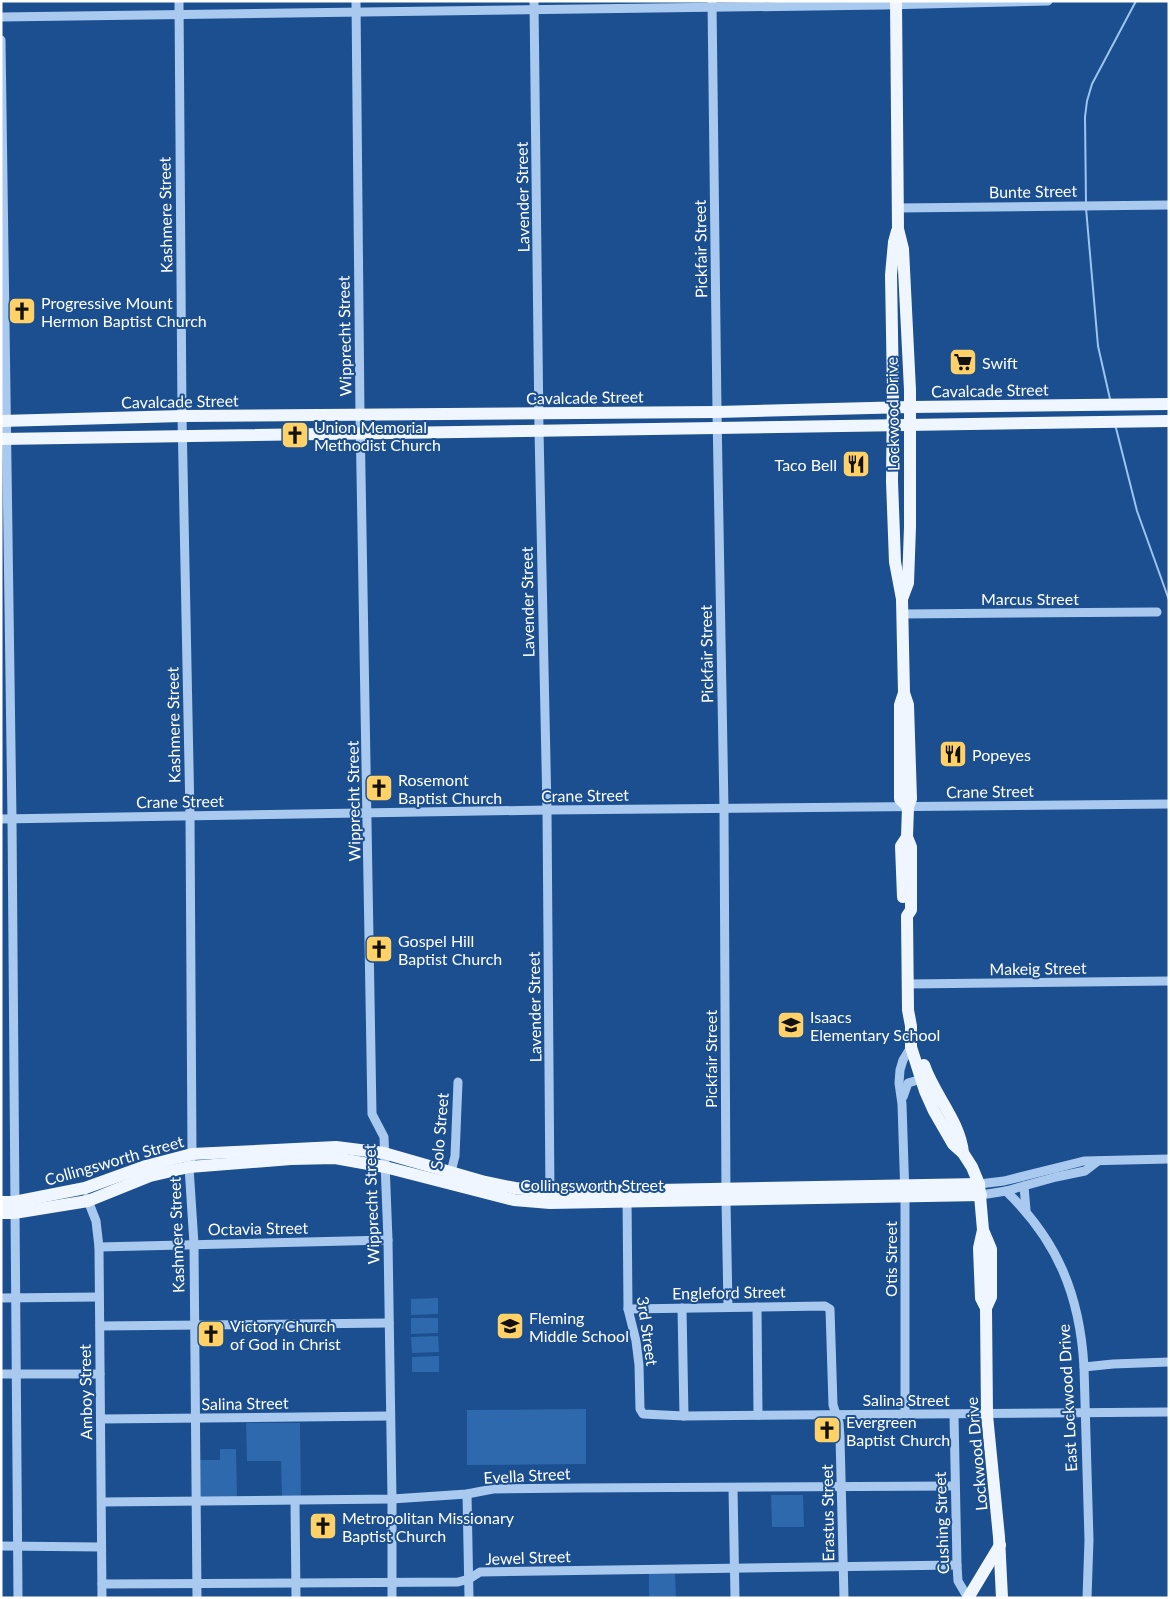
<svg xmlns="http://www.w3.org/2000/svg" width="1170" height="1599" font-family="Lato,sans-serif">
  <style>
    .green { fill: #2e69ad }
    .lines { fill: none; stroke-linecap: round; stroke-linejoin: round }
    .stream { stroke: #9cc4f0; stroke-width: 2 }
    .minor { stroke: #a9c9ee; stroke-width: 9 }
    .major { stroke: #f0f6ff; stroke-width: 12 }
    .labels { text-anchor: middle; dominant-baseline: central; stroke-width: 4; stroke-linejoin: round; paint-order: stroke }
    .street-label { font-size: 16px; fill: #fff; stroke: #1b4f8f }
    .poi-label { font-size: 16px; fill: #fff; stroke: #1b4f8f; text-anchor: start }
  </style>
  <rect width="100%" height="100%" fill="#1b4f8f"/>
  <g class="green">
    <path d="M 438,1298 L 438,1314 L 411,1315 L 411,1299 Z"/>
    <path d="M 411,1318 L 438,1318 L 438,1333 L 411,1334 Z"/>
    <path d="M 438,1336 L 439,1352 L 412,1353 L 411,1337 Z"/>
    <path d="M 439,1356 L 439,1372 L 412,1372 L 412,1357 Z"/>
    <path d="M 586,1409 L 586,1464 L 467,1465 L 467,1410 Z"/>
    <path d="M 246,1423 L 300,1423 L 301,1496 L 282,1496 L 281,1461 L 247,1461 Z"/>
    <path d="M 220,1449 L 236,1449 L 237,1497 L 200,1497 L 200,1460 L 220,1460 Z"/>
    <path d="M 771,1495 L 803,1495 L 804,1527 L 772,1527 Z"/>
    <path d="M 649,1573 L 675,1574 L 676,1598 L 649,1598 Z"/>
  </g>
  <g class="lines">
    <g class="stream">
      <path d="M 1086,203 L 1085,117 L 1087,101 L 1092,84 L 1136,1"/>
      <path d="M 1086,208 L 1098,346 L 1110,399"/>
      <path d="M 1116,428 L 1137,511 L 1169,600"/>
    </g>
    <g class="minor">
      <path d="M 179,1 L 182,416 L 190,816 L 192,1154 L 189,1167 L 194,1244 L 197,1598"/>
      <path d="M 356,1 L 360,415 L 372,1114 L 384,1137 L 388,1240 L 392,1499 L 392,1598"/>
      <path d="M 534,1 L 539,430 L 547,810 L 550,1198"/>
      <path d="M 712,1 L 717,412 L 724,809 L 726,1200 L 728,1307"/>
      <path d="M 1,17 L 883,5 L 1048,1"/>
      <path d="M 1,40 L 12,819 L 18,1598"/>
      <path d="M 898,208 L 1169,205"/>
      <path d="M 903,614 L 1157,612"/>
      <path d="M 1,819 L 547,810 L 1169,804"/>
      <path d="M 907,984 L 1169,981"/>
      <path d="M 903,1097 L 908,1083 L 925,1078"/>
      <path d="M 450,1176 L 455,1156 L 458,1082"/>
      <path d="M 979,1184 L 1004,1181 L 1084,1161 L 1169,1159"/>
      <path d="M 1024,1186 L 1026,1210"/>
      <path d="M 1006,1191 C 1058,1241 1080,1296 1084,1367 L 1089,1540 L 1087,1598"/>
      <path d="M 981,1195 L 1006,1191 L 1056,1177 L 1085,1171 L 1098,1161"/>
      <path d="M 627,1196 L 628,1309 L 636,1341 L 639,1365 L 640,1409 L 643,1414 L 684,1416 L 1169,1412"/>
      <path d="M 87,1198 L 96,1221 L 99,1247 L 102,1598"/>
      <path d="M 99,1247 L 388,1240"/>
      <path d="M 1,1298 L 99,1297"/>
      <path d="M 757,1307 L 758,1415"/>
      <path d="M 682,1308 L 684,1416"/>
      <path d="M 628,1309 L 825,1306 L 830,1309 L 833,1405 L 839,1423 L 840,1437 L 844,1598"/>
      <path d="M 100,1326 L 389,1323"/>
      <path d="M 1084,1367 L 1113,1364 L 1169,1362"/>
      <path d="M 1,1374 L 100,1374"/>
      <path d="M 905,1414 L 905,1197 L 902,1104 L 899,1083 L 900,1070 L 903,1060 L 911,1047"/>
      <path d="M 954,1415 L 957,1565 L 958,1581 L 968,1598"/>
      <path d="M 101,1419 L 390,1416"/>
      <path d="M 733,1488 L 735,1598"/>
      <path d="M 467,1494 L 469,1598"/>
      <path d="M 295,1501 L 296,1598"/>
      <path d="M 102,1502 L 392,1499 L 467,1494 L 493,1489 L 578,1488 L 954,1486"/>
      <path d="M 1,1546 L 101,1547"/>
      <path d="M 102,1584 L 458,1582 L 469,1579 L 480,1572 L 957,1565"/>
    </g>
    <g class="major">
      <path d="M 896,1 L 898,229 L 903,249 L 910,390 L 910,527 L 908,583 L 902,599"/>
      <path d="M 897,231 L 894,242 L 891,275 L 893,391 L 892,481 L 895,562 L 902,599 L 904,693 L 900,705 L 900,799 L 908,807"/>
      <path d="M 1,421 L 182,416 L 717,412 L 910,407 L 1169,404"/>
      <path d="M 1,439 L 1169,421"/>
      <path d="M 904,693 L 908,705 L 911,799 L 908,807 L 907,837 L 911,847 L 911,910 L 907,916 L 908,1010 L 911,1026 L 911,1047 L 925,1091 L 934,1111 L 953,1144 L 963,1153 L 972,1167 L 979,1184 L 983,1230 L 979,1248 L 981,1298 L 986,1308 L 987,1415 L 999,1537 L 1002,1598"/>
      <path d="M 903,897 L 901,846 L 907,837"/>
      <path d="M 924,1065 C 934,1095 960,1121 963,1153"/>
      <path d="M 1,1202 L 14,1202 L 85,1188 L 146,1166 L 192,1154 L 336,1147 L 384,1153 L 485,1182 L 515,1188 L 551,1192 L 979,1184"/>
      <path d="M 1,1213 L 14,1213 L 88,1201 L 150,1176 L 189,1167 L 291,1159 L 335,1158 L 385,1167 L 514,1200 L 550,1203 L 981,1195"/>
      <path d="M 983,1230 L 991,1249 L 991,1297 L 986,1308"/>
      <path d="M 968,1598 L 1000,1545"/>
    </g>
  </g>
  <defs>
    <g id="church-square" transform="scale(1.4375)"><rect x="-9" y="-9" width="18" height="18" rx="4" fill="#ffd166" stroke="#1b4f8f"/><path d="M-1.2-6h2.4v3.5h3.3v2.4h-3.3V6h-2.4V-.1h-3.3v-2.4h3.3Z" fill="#111"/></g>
    <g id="supermarket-square" transform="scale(1.4375)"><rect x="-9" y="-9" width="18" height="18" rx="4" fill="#ffd166" stroke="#1b4f8f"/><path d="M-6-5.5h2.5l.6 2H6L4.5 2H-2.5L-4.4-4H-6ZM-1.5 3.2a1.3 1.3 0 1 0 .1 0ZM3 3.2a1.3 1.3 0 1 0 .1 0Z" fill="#111"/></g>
    <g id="restaurant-square" transform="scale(1.4375)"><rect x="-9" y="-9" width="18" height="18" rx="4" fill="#ffd166" stroke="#1b4f8f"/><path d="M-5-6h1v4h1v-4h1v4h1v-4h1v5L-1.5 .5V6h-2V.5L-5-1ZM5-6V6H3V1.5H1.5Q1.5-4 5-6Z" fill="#111"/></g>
    <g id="school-square" transform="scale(1.4375)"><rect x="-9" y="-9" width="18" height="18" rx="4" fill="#ffd166" stroke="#1b4f8f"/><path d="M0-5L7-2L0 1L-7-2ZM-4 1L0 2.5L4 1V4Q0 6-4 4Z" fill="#111"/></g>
  </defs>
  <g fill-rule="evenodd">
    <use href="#church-square" x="22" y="311"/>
    <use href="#supermarket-square" x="963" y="362"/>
    <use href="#church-square" x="295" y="435"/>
    <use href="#restaurant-square" x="856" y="464"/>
    <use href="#restaurant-square" x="953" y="754"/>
    <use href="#church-square" x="379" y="788"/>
    <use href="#church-square" x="379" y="949"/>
    <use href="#school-square" x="791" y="1025"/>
    <use href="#school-square" x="510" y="1326"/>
    <use href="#church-square" x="211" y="1334"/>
    <use href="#church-square" x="827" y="1430"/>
    <use href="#church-square" x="323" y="1526"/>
  </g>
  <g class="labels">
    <g class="street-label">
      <text transform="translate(1033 191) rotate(-1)">Bunte Street</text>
      <text transform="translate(522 197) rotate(-91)">Lavender Street</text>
      <text transform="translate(165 215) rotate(-91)">Kashmere Street</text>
      <text transform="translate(700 249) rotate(-91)">Pickfair Street</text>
      <text transform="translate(344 336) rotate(-91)">Wipprecht Street</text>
      <text transform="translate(990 390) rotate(-1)">Cavalcade Street</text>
      <text transform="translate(585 397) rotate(-1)">Cavalcade Street</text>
      <text transform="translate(180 401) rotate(-1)">Cavalcade Street</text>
      <text transform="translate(892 414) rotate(-91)">Lockwood Drive</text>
      <text x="1030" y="598">Marcus Street</text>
      <text transform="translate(527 602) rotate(-91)">Lavender Street</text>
      <text transform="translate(706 654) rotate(-91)">Pickfair Street</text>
      <text transform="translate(173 725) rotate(-91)">Kashmere Street</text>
      <text transform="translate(990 791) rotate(-1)">Crane Street</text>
      <text transform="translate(585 795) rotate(-1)">Crane Street</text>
      <text transform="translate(180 801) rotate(-1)">Crane Street</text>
      <text transform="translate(353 801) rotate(-91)">Wipprecht Street</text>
      <text transform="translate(1038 968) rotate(-1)">Makeig Street</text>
      <text transform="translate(534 1007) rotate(-91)">Lavender Street</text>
      <text transform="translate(710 1059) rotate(-90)">Pickfair Street</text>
      <text transform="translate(439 1131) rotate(-85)">Solo Street</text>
      <text transform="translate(114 1160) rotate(-16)">Collingsworth Street</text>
      <text x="592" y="1184">Collingsworth Street</text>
      <text transform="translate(371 1204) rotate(-92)">Wipprecht Street</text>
      <text transform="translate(258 1228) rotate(-1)">Octavia Street</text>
      <text transform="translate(176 1235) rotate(-92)">Kashmere Street</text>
      <text transform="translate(890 1259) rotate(-90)">Otis Street</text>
      <text transform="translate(729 1292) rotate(-1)">Engleford Street</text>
      <text transform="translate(648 1331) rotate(82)">3rd Street</text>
      <text transform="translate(85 1392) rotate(-91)">Amboy Street</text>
      <text transform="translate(1067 1398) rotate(-93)">East Lockwood Drive</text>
      <text x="906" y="1399">Salina Street</text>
      <text transform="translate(245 1403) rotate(-1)">Salina Street</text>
      <text transform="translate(976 1454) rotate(-95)">Lockwood Drive</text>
      <text transform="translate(527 1475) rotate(-3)">Evella Street</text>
      <text transform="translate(827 1513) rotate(-91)">Erastus Street</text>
      <text transform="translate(941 1523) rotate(-92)">Cushing Street</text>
      <text transform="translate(528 1557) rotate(-2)">Jewel Street</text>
    </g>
    <g class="poi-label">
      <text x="41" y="302">Progressive Mount<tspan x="41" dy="18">Hermon Baptist Church</tspan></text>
      <text x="982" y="362">Swift</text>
      <text x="314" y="426">Union Memorial<tspan x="314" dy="18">Methodist Church</tspan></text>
      <text x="837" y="464" text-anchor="end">Taco Bell</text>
      <text x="972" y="754">Popeyes</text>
      <text x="398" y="779">Rosemont<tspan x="398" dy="18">Baptist Church</tspan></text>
      <text x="398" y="940">Gospel Hill<tspan x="398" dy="18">Baptist Church</tspan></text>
      <text x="810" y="1016">Isaacs<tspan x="810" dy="18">Elementary School</tspan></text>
      <text x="529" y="1317">Fleming<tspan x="529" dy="18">Middle School</tspan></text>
      <text x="230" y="1325">Victory Church<tspan x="230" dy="18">of God in Christ</tspan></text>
      <text x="846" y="1421">Evergreen<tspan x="846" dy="18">Baptist Church</tspan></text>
      <text x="342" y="1517">Metropolitan Missionary<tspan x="342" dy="18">Baptist Church</tspan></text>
    </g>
  </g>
  <rect width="1170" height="1599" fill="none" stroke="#ffffff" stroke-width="5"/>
</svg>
